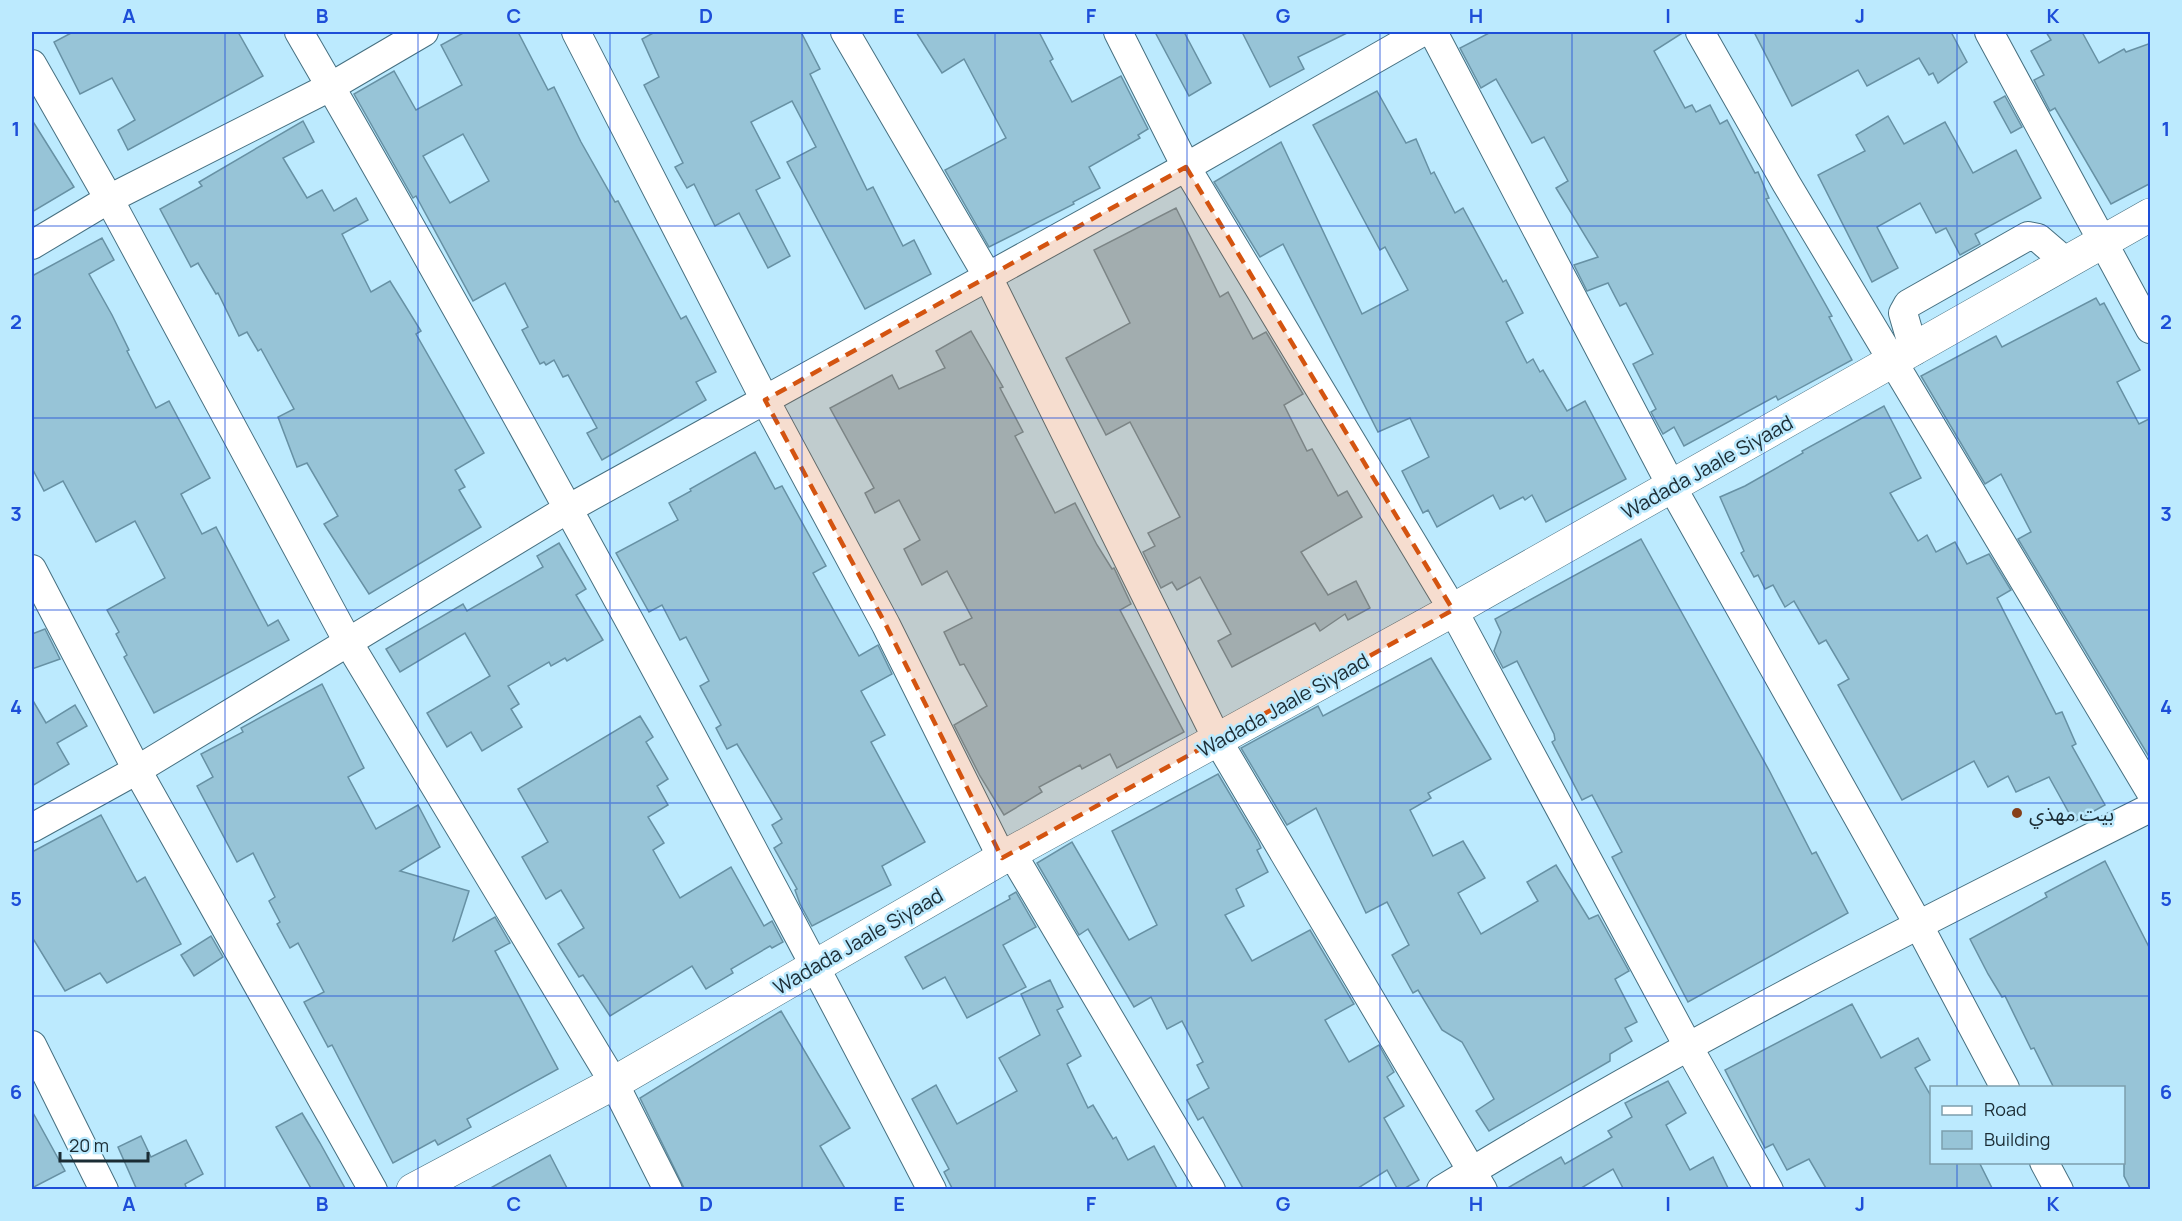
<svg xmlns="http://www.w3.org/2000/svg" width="2182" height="1221" font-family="Manrope,'Noto Sans Arabic',sans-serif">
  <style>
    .building { fill: #97c4d7; stroke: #6791a4; stroke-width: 1.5; fill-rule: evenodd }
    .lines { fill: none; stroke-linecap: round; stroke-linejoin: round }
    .minor-casing { stroke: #467081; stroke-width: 30 }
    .major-casing { stroke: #467081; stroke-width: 34 }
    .minor { stroke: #fff; stroke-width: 28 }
    .major { stroke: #fff; stroke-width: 33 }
    .marked { fill: #d45410; fill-opacity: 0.2; stroke: #d45410; stroke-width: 4.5; stroke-dasharray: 12 8; stroke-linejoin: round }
    .grid { fill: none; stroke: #1d4ed8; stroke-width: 1.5; stroke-opacity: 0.55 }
    .poi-dot { fill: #86401a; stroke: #bceafe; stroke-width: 2 }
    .labels { text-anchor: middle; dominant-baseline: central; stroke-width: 5; stroke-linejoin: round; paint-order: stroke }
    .street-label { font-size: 20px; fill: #1b2c34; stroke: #bceafe }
    .poi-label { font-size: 20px; fill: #1b2c34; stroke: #bceafe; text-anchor: start }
    .neatline { fill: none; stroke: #1d4ed8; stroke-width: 2 }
    .grid-label { font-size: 20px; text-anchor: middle; font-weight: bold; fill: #1d4ed8 }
  </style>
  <rect width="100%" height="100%" fill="#bceafe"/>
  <g class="building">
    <path d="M 73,32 L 238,32 L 263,76 L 128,150 L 118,130 L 135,120 L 112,78 L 80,94 L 54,42 Z"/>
    <path d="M 465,32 L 518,32 L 548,90 L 554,87 L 581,142 L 615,202 L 618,201 L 681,319 L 686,316 L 716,372 L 696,382 L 706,400 L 602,460 L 587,433 L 597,428 L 568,375 L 563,377 L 554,360 L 546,365 L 544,362 L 540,364 L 522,330 L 528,327 L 505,283 L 473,301 L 416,196 L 413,198 L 354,94 L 394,71 L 416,110 L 462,85 L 441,45 ZM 463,134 L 489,181 L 450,203 L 423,156 Z"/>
    <path d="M 655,32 L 801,32 L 820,69 L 810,74 L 867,190 L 873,187 L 903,246 L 914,240 L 931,274 L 865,309 L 787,162 L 816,147 L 792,101 L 751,122 L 780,178 L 756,190 L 790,256 L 768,268 L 739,213 L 715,226 L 694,184 L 687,188 L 675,167 L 683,163 L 644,85 L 659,77 L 642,39 Z"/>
    <path d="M 916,32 L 1039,32 L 1053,59 L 1050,61 L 1072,102 L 1121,76 L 1148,129 L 1138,135 L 1140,138 L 1089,167 L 1100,188 L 1073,202 L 1074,204 L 989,247 L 945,170 L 1006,138 L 964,59 L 942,73 Z"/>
    <path d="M 1155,32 L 1184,32 L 1211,83 L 1189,96 Z"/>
    <path d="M 1242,32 L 1349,32 L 1298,57 L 1304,69 L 1270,87 Z"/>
    <path d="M 1491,32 L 1684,32 L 1654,51 L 1685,108 L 1692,105 L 1696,112 L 1710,105 L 1720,124 L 1727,120 L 1755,173 L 1758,172 L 1769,198 L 1766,199 L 1832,316 L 1829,317 L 1852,360 L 1778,400 L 1776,396 L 1684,446 L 1674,427 L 1663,434 L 1651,412 L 1656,409 L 1633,364 L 1653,354 L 1626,303 L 1620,306 L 1608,283 L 1587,291 L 1574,265 L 1598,257 L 1556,188 L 1568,181 L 1544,137 L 1532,143 L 1496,79 L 1481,88 L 1460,48 Z"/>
    <path d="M 1754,32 L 1951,32 L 1967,62 L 1938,83 L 1933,73 L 1929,75 L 1919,58 L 1867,86 L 1858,70 L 1792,106 Z"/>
    <path d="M 2046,32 L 2082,32 L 2099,63 L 2124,49 L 2126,52 L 2151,43 L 2151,183 L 2111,204 L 2055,108 L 2050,111 L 2034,80 L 2044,75 L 2031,51 L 2051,40 Z"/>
    <path d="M 1377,91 L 1406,143 L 1416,139 L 1431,174 L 1434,172 L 1455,213 L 1463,208 L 1503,282 L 1506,280 L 1523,313 L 1506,322 L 1527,363 L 1533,359 L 1540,372 L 1543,370 L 1567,411 L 1585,401 L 1626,479 L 1546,522 L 1532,495 L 1525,500 L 1523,497 L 1500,509 L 1493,495 L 1437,527 L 1428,510 L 1423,513 L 1402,471 L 1429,457 L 1410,418 L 1378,432 L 1283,244 L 1260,257 L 1214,182 L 1281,142 L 1362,314 L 1408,290 L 1385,247 L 1380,250 L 1313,125 Z"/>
    <path d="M 2005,96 L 2022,127 L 2011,133 L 1994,102 Z"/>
    <path d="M 1888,116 L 1904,144 L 1945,122 L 1973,173 L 2016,150 L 2041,198 L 1975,234 L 1980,244 L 1960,255 L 1946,228 L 1936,233 L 1920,203 L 1877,227 L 1898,268 L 1872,282 L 1818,175 L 1865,151 L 1856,135 Z"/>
    <path d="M 32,120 L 74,187 L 32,212 Z"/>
    <path d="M 303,121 L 314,142 L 283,158 L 307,198 L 322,190 L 334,211 L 356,198 L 368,220 L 342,234 L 371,292 L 390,281 L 421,331 L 416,334 L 484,453 L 455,470 L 465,487 L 459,490 L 481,527 L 369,594 L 324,524 L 338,516 L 307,463 L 297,467 L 278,417 L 294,409 L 261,349 L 258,351 L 247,332 L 239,336 L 218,293 L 216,294 L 198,263 L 191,267 L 160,209 L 202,186 L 199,182 Z"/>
    <path d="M 1176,208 L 1220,297 L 1228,292 L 1253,339 L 1266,332 L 1303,394 L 1284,405 L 1307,451 L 1312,449 L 1338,496 L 1347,491 L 1362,517 L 1301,552 L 1328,595 L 1356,581 L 1370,608 L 1348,620 L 1345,614 L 1320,631 L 1315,623 L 1232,667 L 1218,641 L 1231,634 L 1200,577 L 1177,590 L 1172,582 L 1161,588 L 1143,552 L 1155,546 L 1148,533 L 1180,517 L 1130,422 L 1106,435 L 1066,358 L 1130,323 L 1094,250 Z"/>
    <path d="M 102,238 L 114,260 L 89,274 L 112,315 L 129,350 L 127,351 L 156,408 L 169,401 L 210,478 L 181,494 L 202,534 L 216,527 L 268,626 L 278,620 L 289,640 L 154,713 L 124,657 L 127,655 L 116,634 L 119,632 L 107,610 L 165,578 L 135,521 L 96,542 L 63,481 L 44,491 L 32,468 L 32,276 Z"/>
    <path d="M 2096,298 L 2100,305 L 2104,303 L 2140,370 L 2117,382 L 2139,424 L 2151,418 L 2151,760 L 2018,539 L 2031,532 L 2001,474 L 1985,484 L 1921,376 L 1996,336 L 2002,347 Z"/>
    <path d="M 971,331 L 1003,387 L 1000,388 L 1023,432 L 1015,436 L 1055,513 L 1075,503 L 1097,545 L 1112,569 L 1114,568 L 1131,604 L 1120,610 L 1184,732 L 1117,768 L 1110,754 L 1082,769 L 1080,765 L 1039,787 L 1042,792 L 1004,815 L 980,776 L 954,725 L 987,706 L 964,664 L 960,665 L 944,632 L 972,618 L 947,571 L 922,585 L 904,549 L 920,540 L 899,500 L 875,513 L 865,493 L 874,488 L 830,408 L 892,375 L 899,389 L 945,368 L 936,351 Z"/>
    <path d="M 1884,406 L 1921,478 L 1890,493 L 1918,541 L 1927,535 L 1936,552 L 1955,542 L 1967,564 L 1989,554 L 2011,590 L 1997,598 L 2056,714 L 2062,712 L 2076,744 L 2072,746 L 2105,805 L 2074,822 L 2049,777 L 2016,792 L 2008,776 L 1988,787 L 1974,761 L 1902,800 L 1838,685 L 1849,679 L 1826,640 L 1819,644 L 1794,601 L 1785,607 L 1773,585 L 1765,589 L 1758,575 L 1754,577 L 1741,553 L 1744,551 L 1720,497 L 1745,486 L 1803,453 L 1802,451 Z"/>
    <path d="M 755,452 L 775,489 L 782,486 L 826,566 L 813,573 L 859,656 L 878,645 L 892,674 L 861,691 L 885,735 L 871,742 L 925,842 L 882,866 L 891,885 L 812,926 L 800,904 L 795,890 L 797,889 L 774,848 L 782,843 L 772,825 L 782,819 L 737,744 L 727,749 L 716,728 L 721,725 L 700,686 L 709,681 L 686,637 L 680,640 L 662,605 L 649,612 L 616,553 L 678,520 L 669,503 L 691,491 L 690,489 Z"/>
    <path d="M 1641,539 L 1770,772 L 1812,854 L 1816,852 L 1848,913 L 1688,1002 L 1612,857 L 1622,852 L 1592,795 L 1582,800 L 1552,742 L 1555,740 L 1554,734 L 1517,661 L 1503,668 L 1494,651 L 1501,632 L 1495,619 Z"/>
    <path d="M 559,543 L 586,589 L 576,595 L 603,640 L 567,661 L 565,658 L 551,666 L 549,662 L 508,686 L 519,704 L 511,709 L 522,727 L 482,751 L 471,732 L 447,747 L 427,713 L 490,676 L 465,633 L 400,672 L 386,649 L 463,604 L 467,611 L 543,567 L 537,556 Z"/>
    <path d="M 45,629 L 60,659 L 32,669 L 32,634 Z"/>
    <path d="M 1431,658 L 1491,759 L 1428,793 L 1431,798 L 1410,810 L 1433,856 L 1463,841 L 1485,878 L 1458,893 L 1481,934 L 1538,901 L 1527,882 L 1556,865 L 1589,919 L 1598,915 L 1629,971 L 1615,979 L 1637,1022 L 1625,1028 L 1632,1041 L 1610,1054 L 1610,1061 L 1489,1131 L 1476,1111 L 1494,1099 L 1462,1042 L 1442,1030 L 1418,990 L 1413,993 L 1392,955 L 1409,945 L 1387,902 L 1366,913 L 1316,808 L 1287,825 L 1241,748 L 1318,706 L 1323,716 Z"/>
    <path d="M 322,684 L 364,768 L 348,777 L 376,829 L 418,805 L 440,847 L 400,871 L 469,891 L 453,941 L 495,917 L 510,943 L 495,951 L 558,1069 L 467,1119 L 471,1127 L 438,1145 L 435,1140 L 393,1163 L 332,1045 L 328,1047 L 304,1002 L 324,992 L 298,943 L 290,948 L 277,924 L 280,922 L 269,901 L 275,897 L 253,853 L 237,862 L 197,786 L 213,777 L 201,754 L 243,732 L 241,728 Z"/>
    <path d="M 32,699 L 46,723 L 75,705 L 87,726 L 57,743 L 69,764 L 32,786 Z"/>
    <path d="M 640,716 L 653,737 L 646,742 L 668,779 L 657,786 L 668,805 L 648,817 L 664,843 L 653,850 L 680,898 L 731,867 L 764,926 L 772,921 L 783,942 L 772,948 L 770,946 L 731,969 L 733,973 L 706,989 L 692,966 L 610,1016 L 583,975 L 579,977 L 558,944 L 584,928 L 561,890 L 546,899 L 522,857 L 548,842 L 518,789 Z"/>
    <path d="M 1218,774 L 1258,841 L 1261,848 L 1257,850 L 1268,872 L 1236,889 L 1244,906 L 1225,915 L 1252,961 L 1310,930 L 1354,1004 L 1325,1020 L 1349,1062 L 1379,1045 L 1394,1072 L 1387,1077 L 1404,1106 L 1384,1118 L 1419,1180 L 1402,1190 L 1398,1190 L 1387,1170 L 1355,1190 L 1244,1190 L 1203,1117 L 1198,1120 L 1187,1100 L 1209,1088 L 1197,1065 L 1203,1062 L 1182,1021 L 1167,1029 L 1151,997 L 1134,1007 L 1088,929 L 1079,935 L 1037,863 L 1072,842 L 1129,940 L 1157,925 L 1112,831 Z"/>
    <path d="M 101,815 L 137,882 L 145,877 L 181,944 L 107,983 L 100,973 L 65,991 L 32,937 L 32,852 Z"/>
    <path d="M 2105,861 L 2151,951 L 2151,1190 L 2131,1190 L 2124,1176 L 2124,1088 L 2054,1088 L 2034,1048 L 2031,1049 L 2005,996 L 2002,997 L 1988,974 L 1970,939 L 2047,897 L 2045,893 Z"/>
    <path d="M 1016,892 L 1036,927 L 1003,945 L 1026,987 L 967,1018 L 945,977 L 923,989 L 905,957 L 1010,899 L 1009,896 Z"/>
    <path d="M 211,936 L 223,957 L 194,976 L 181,955 Z"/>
    <path d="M 1050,980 L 1063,1007 L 1057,1010 L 1081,1056 L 1067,1064 L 1088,1108 L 1093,1105 L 1113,1139 L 1116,1137 L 1128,1160 L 1154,1146 L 1178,1190 L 953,1190 L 944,1172 L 949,1169 L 912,1099 L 936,1085 L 957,1124 L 1017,1091 L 999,1058 L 1040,1035 L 1021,994 Z"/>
    <path d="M 1852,1004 L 1881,1058 L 1918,1038 L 1930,1060 L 1915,1068 L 1932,1098 L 1932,1162 L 1979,1162 L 1993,1190 L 1827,1190 L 1809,1159 L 1787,1170 L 1773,1144 L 1765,1148 L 1725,1070 Z"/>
    <path d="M 781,1011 L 850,1128 L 820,1146 L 846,1190 L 685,1190 L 640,1098 Z"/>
    <path d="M 1668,1081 L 1686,1113 L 1666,1125 L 1690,1170 L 1713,1157 L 1729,1190 L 1624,1190 L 1613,1169 L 1578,1190 L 1504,1190 L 1561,1157 L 1565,1164 L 1612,1137 L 1608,1131 L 1632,1117 L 1625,1103 Z"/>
    <path d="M 32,1111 L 65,1171 L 32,1188 Z"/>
    <path d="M 302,1113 L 320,1143 L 346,1190 L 312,1190 L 276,1127 Z"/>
    <path d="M 141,1136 L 151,1157 L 186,1140 L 203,1174 L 185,1184 L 187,1190 L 137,1190 L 118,1147 Z"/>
    <path d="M 550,1155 L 568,1190 L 487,1190 Z"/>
  </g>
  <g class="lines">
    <g class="minor-casing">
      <g id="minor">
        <path d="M 299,32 C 519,412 729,799 932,1190"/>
        <path d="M 576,32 L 765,400 L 886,625 L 1002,858 L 1017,862 L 1211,1190"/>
        <path d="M 845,32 L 988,277 L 1218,741 L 1483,1190"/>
        <path d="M 1118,32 L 1186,167 L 1453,610 L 1689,1048 L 1769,1190"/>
        <path d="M 1433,32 L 1672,487 L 1918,924 L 2005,1088"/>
        <path d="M 1700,32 L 1786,183 L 2150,791"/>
        <path d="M 1989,32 L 2150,329"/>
        <path d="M 32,64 L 109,199 L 348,642 L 614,1083 L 668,1190"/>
        <path d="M 32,245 L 109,199 L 330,87 L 424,32"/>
        <path d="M 1914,351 L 1903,313 L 1908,304 L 2028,236 L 2038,238 L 2066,262"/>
        <path d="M 32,569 L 137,770 L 373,1190"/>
        <path d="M 32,828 L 137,770 L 566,510 L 1186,167 L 1422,32"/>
        <path d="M 32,1045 L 104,1190"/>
        <path d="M 2044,1162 L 2059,1190"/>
        <path d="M 1441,1190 C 1670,1049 1910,928 2150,808"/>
      </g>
    </g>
    <g class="major-casing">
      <path id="major" d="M 413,1190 L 614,1083 L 1002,858 L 1453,610 L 2150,215"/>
    </g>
    <use href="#minor" class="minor"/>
    <use href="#major" class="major"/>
  </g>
  <path class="marked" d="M 1186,167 L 1453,610 L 1002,858 L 886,625 L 765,400 Z"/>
  <path class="grid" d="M 225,32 L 225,1190M 418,32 L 418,1190M 610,32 L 610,1190M 802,32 L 802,1190M 995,32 L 995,1190M 1187,32 L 1187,1190M 1380,32 L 1380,1190M 1572,32 L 1572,1190M 1764,32 L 1764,1190M 1957,32 L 1957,1088M 32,226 L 2150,226M 32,418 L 2150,418M 32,610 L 2150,610M 32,803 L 2150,803M 32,996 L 2150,996M 1957,1162 L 1957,1190"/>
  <circle class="poi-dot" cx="2017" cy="813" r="6"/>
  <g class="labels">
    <g class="street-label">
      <text transform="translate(1707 467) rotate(-29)">Wadada Jaale Siyaad</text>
      <text transform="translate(1283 705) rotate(-29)">Wadada Jaale Siyaad</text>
      <text transform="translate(858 941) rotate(-30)">Wadada Jaale Siyaad</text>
    </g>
    <g class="poi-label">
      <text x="2029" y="813">بيت مهذي</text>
    </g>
  </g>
  <rect width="2182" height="1221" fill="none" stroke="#bceafe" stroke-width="66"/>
  <rect x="1930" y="1086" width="195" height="78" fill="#bceafe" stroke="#7c9ead" stroke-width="1.5"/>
  <rect x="1942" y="1106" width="30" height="9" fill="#ffffff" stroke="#7c9ead" stroke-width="1.5"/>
  <text x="1984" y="1116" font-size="18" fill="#1b2c34">Road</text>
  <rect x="1942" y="1131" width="30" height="18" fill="#97c4d7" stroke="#7c9ead" stroke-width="1.5"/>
  <text x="1984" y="1146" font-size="18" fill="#1b2c34">Building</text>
  <path d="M60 1152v9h88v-9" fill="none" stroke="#1b2c34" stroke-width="3"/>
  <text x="69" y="1152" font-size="18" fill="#1b2c34" stroke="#bceafe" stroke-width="4.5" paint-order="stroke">20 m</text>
  <rect x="33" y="33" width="2116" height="1155" class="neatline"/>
  <g class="grid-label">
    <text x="129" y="23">A</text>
    <text x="322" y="23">B</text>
    <text x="514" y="23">C</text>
    <text x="706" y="23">D</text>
    <text x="899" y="23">E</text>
    <text x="1091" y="23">F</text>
    <text x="1283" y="23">G</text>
    <text x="1476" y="23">H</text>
    <text x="1668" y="23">I</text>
    <text x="1860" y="23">J</text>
    <text x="2053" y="23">K</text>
    <text x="16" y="136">1</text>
    <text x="2166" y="136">1</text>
    <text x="16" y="329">2</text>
    <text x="2166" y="329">2</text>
    <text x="16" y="521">3</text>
    <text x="2166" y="521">3</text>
    <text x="16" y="714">4</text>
    <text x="2166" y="714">4</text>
    <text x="16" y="906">5</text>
    <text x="2166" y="906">5</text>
    <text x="16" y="1099">6</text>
    <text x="2166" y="1099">6</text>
    <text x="129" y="1211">A</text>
    <text x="322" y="1211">B</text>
    <text x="514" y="1211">C</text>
    <text x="706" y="1211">D</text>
    <text x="899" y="1211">E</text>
    <text x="1091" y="1211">F</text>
    <text x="1283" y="1211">G</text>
    <text x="1476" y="1211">H</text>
    <text x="1668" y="1211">I</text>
    <text x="1860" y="1211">J</text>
    <text x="2053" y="1211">K</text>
  </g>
</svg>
